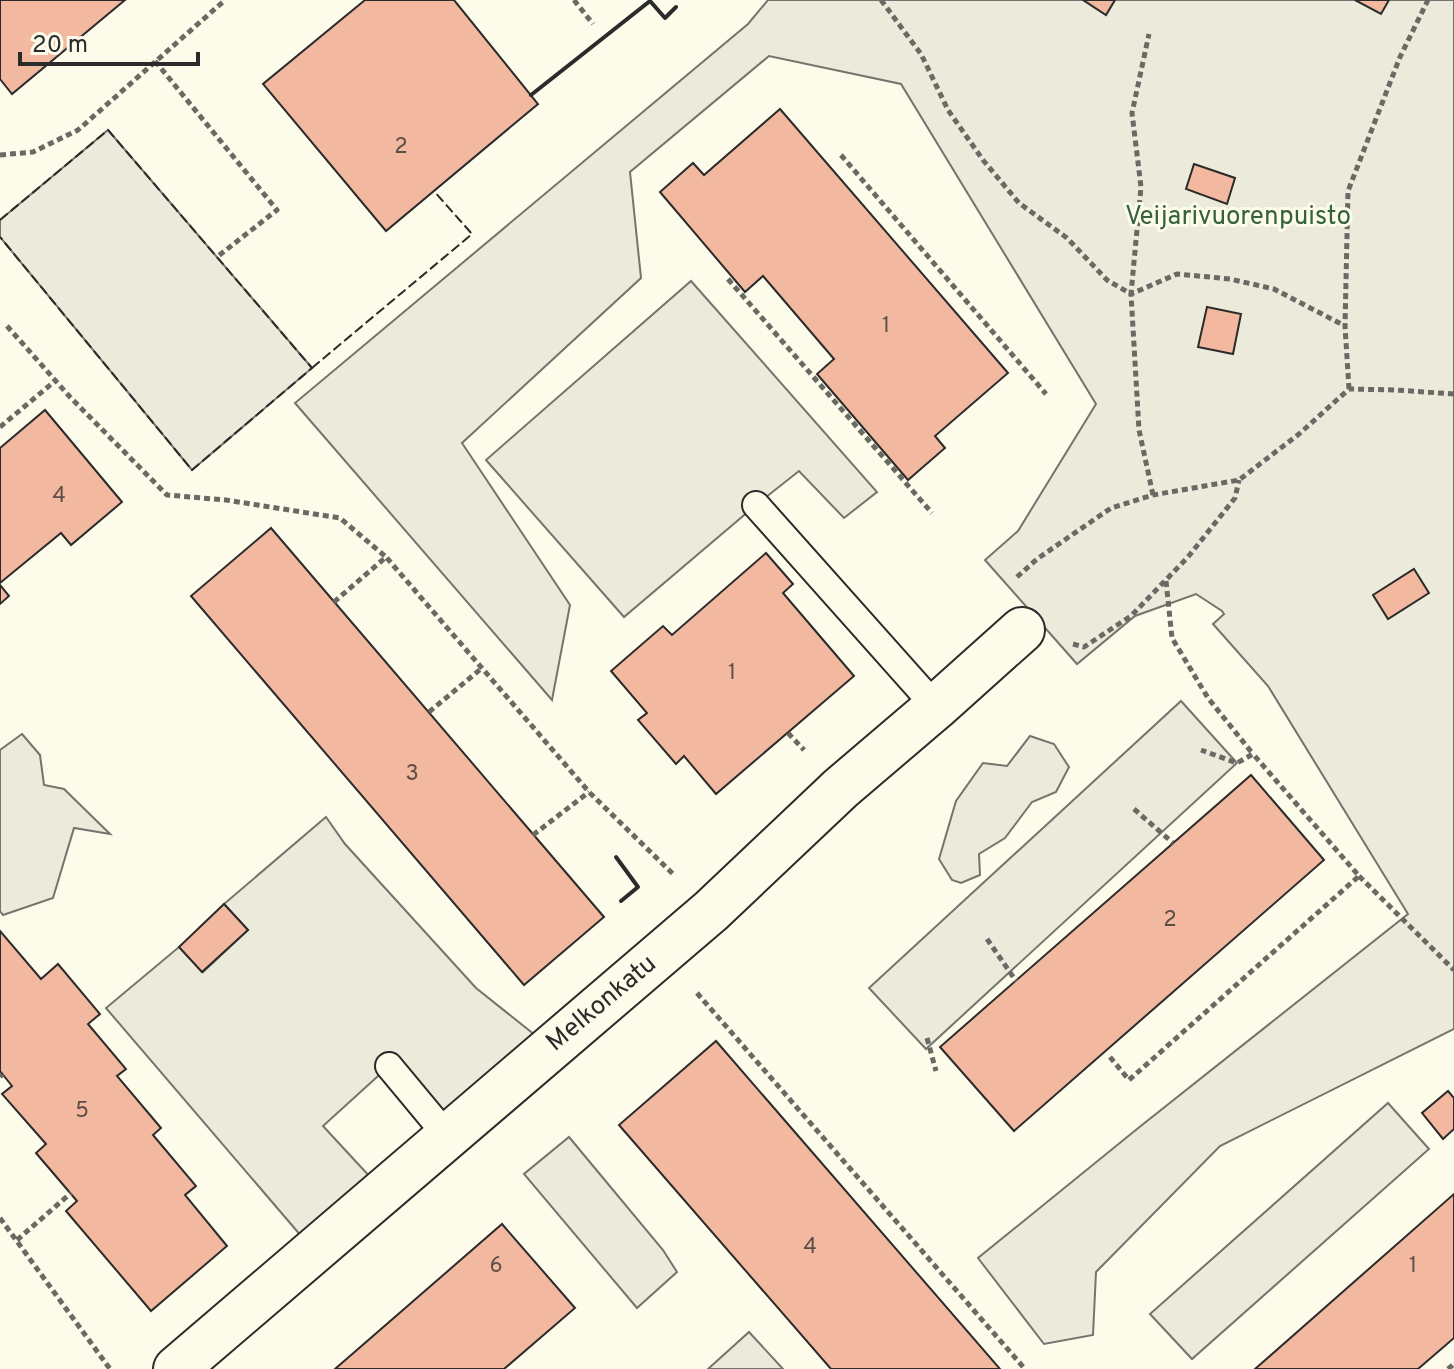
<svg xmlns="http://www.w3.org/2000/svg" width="1454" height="1369" font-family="Overpass,sans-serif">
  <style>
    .green { fill: #ecebdb; stroke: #74746e; stroke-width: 2 }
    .parking { fill: #eceadb; stroke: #74746e; stroke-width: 2 }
    .building { fill: #f2b8a0; stroke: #2b2b2b; stroke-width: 2 }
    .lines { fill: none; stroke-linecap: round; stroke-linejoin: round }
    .service-casing { stroke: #2b2b2b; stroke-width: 30 }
    .minor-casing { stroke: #2b2b2b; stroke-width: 48 }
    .path { stroke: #6a6964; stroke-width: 5; stroke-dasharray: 6 4; stroke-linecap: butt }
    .service { stroke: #fdfbea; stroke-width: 26 }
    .minor { stroke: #fdfbea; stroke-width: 44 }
    .fence { stroke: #2b2b2b; stroke-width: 2; stroke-dasharray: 10 4; stroke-linecap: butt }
    .wall { stroke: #2b2b2b; stroke-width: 4 }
    .labels { text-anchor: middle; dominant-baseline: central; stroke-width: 6; stroke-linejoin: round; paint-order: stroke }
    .number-label { font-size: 22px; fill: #5d4e48 }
    .park-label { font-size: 26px; fill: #34623c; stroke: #fdfbea }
    .street-label { font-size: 26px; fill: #2b2b2b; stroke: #fdfbea }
  </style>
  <rect width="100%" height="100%" fill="#fdfbea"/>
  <g class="green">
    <path d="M 768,0 L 1454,0 L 1454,1029 L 1220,1146 L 1096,1272 L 1093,1335 L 1044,1344 L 978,1258 L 1137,1129 L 1408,914 L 1268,686 L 1213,624 L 1224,614 L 1222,611 L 1196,594 L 1135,616 L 1077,664 L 985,560 L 1018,531 L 1096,404 L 901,84 L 769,56 L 630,172 L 641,278 L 462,443 L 570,605 L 552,700 L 295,403 L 748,24 Z"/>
    <path d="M 108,130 L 312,368 L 192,470 L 0,237 L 0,220 Z"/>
    <path d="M 22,734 L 40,755 L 44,785 L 64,789 L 110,834 L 74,828 L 53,898 L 3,915 L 0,911 L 0,750 Z"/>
    <path d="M 1030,736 L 1054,744 L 1069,767 L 1056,792 L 1032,802 L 1005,838 L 979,854 L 980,875 L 961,883 L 952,880 L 939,859 L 956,801 L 983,763 L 1007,766 Z"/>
  </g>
  <g class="parking">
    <path d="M 691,281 L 877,492 L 844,518 L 799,471 L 756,505 L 624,617 L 486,460 Z"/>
    <path d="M 1181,701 L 1237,763 L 926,1049 L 869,988 Z"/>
    <path d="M 326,817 L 345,844 L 476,988 L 550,1047 L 448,1137 L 388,1067 L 323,1126 L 384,1192 L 314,1251 L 106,1008 L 179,947 L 203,972 L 248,930 L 224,904 Z"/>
    <path d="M 1388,1103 L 1429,1149 L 1192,1359 L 1150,1314 Z"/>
    <path d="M 569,1137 L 663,1250 L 677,1272 L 637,1308 L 524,1174 Z"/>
    <path d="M 749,1332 L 783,1369 L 708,1369 Z"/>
  </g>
  <g class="building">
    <path d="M 0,0 L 125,0 L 12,94 L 0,79 Z"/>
    <path d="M 365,0 L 454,0 L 538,104 L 386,231 L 263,84 Z"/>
    <path d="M 1083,0 L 1115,0 L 1106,15 Z"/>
    <path d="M 1355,0 L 1389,0 L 1381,14 Z"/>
    <path d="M 780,109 L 1008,373 L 935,436 L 945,448 L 908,480 L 817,374 L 834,359 L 763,276 L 745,292 L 660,192 L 693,163 L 704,175 Z"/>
    <path d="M 1194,164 L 1235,178 L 1227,204 L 1186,189 Z"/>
    <path d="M 1207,307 L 1241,314 L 1233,354 L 1198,347 Z"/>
    <path d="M 45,410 L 122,502 L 71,545 L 61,533 L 0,583 L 0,448 Z"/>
    <path d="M 271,528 L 604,917 L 524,985 L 191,596 Z"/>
    <path d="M 766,553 L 793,584 L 783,593 L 854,676 L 716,794 L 684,756 L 676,764 L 638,720 L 647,713 L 611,671 L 663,626 L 672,635 Z"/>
    <path d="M 1414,569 L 1429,593 L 1388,619 L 1373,595 Z"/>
    <path d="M 0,585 L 9,596 L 0,604 Z"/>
    <path d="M 1251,775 L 1324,860 L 1014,1131 L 940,1047 Z"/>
    <path d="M 224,904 L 248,930 L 202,972 L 179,947 Z"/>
    <path d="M 0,931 L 41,979 L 58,964 L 100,1014 L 88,1024 L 126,1069 L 117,1076 L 161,1128 L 153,1135 L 196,1186 L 185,1195 L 227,1246 L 151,1311 L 66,1211 L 77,1201 L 36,1153 L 46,1144 L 2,1094 L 12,1086 L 0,1071 Z"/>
    <path d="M 716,1041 L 1000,1369 L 831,1369 L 619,1125 Z"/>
    <path d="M 1448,1091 L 1454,1098 L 1454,1129 L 1443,1139 L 1422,1113 Z"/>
    <path d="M 1454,1194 L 1454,1338 L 1418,1369 L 1255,1369 Z"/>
    <path d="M 502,1224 L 575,1308 L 504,1369 L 335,1369 Z"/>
  </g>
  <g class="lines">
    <g class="service-casing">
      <g id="service">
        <path d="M 756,505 L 936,707"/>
        <path d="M 389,1066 L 448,1137"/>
      </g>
    </g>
    <g class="minor-casing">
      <path id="minor" d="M 176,1369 L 711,911 L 841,788 L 936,707 L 1022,630"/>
    </g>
    <g class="path">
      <path d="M 574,0 L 593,24"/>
      <path d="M 881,0 L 921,54 L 948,110 L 983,160 L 1019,203 L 1067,238 L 1107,280 L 1131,294 L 1141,187 L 1132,113 L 1149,34"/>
      <path d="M 155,61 L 277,210 L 217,257"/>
      <path d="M 0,155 L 33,152 L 78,130 L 225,0"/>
      <path d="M 841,155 L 1046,394"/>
      <path d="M 728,279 L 932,513"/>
      <path d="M 7,326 L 70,397 L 167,495 L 226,500 L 340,518 L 386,557"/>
      <path d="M 1349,389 L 1345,326 L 1348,191 L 1400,57 L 1428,0"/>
      <path d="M 0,427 L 55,381"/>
      <path d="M 1153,495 L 1139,430 L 1131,294 L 1177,274 L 1230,279 L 1274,289 L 1345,326"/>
      <path d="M 1017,577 L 1037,559 L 1111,508 L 1153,495 L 1239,480 L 1299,434 L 1349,389 L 1396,390 L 1454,394"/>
      <path d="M 1166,581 L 1172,638 L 1208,698 L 1253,754"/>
      <path d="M 334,602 L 386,557 L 589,792 L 673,874"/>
      <path d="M 1073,644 L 1084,647 L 1131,616 L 1188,557 L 1235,498 L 1239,480"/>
      <path d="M 429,712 L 482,668"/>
      <path d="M 788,733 L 804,750"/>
      <path d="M 1134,809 L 1173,843"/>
      <path d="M 533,835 L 589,792"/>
      <path d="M 1359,876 L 1454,970"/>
      <path d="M 987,939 L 1016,981"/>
      <path d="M 697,993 L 1025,1369"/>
      <path d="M 927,1038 L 936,1071"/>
      <path d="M 1110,1057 L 1129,1080 L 1359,876 L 1253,754 L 1237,763 L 1201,750"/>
      <path d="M 0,1077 L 2,1074"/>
      <path d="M 0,1218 L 110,1369"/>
      <path d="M 17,1240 L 71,1193"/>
      <path d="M 1448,1369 L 1454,1364"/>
    </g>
    <use href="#service" class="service"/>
    <use href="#minor" class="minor"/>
    <g class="fence">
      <path d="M 0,220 L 108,130 L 312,368 L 192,470 L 0,237"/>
      <path d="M 312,368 L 472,234 L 434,191"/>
    </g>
    <g class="wall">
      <path d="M 531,95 L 650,1 L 665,18 L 676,7"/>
      <path d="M 616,857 L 638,887 L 621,901"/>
    </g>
  </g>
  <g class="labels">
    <g class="number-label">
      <text x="401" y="147">2</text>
      <text x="886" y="326">1</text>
      <text x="59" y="496">4</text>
      <text x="732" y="673">1</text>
      <text x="412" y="774">3</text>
      <text x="1170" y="920">2</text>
      <text x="82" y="1111">5</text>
      <text x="810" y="1247">4</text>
      <text x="496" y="1266">6</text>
      <text x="1413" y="1266">1</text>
    </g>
    <g class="park-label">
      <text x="1238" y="217">Veijarivuorenpuisto</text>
    </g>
    <g class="street-label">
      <text transform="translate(602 1004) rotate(-40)">Melkonkatu</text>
    </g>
  </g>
  <path d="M20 52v12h178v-12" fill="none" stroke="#2b2b2b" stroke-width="4"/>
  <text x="32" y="52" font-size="24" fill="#2b2b2b" stroke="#fdfbea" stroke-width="6" paint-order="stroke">20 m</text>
</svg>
